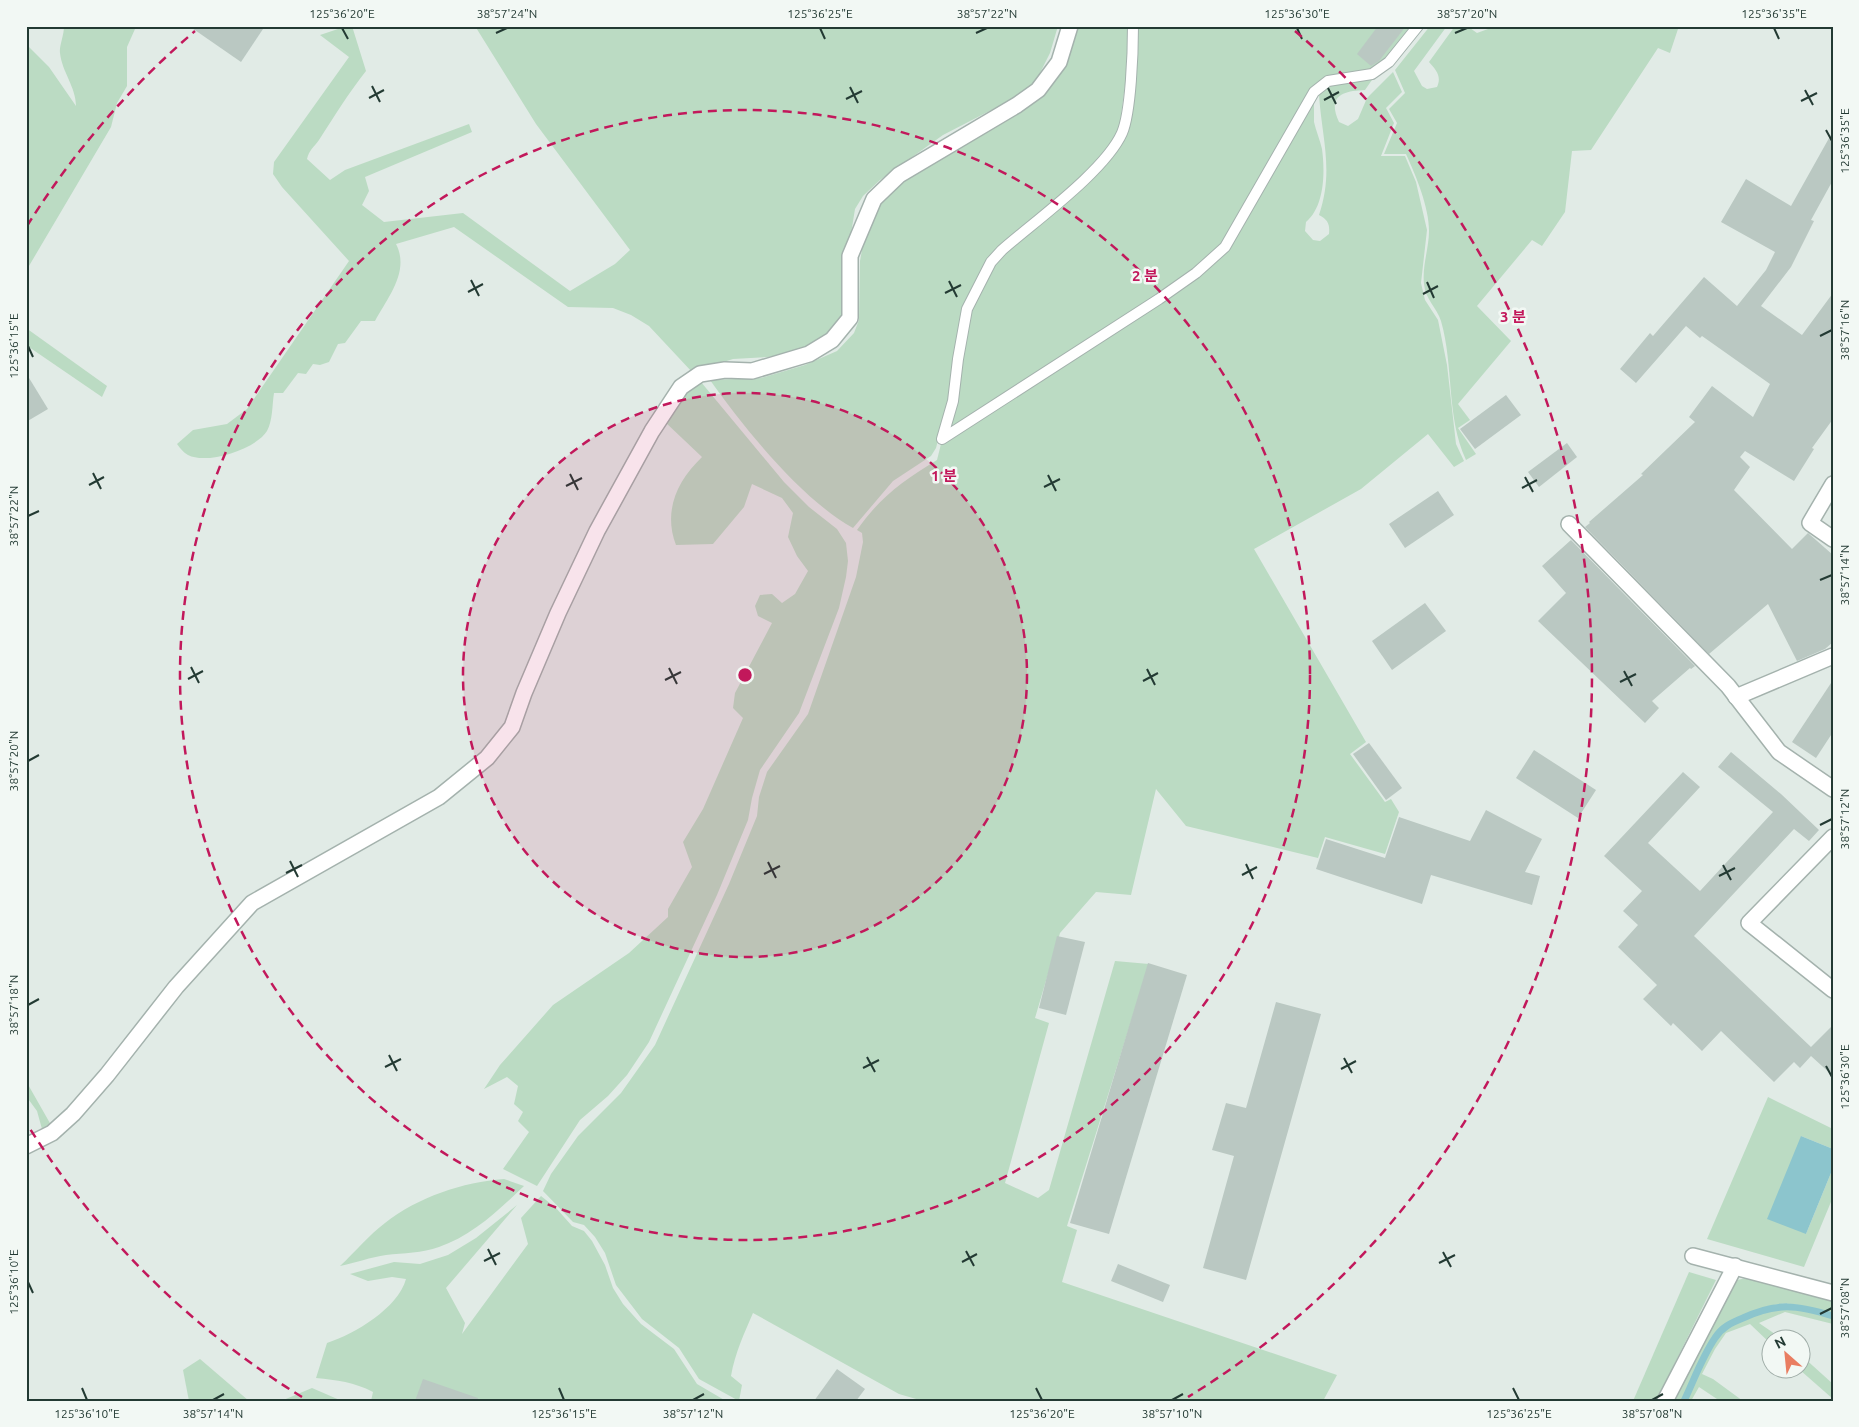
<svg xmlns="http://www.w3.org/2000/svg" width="1859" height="1427" font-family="Ubuntu,'Noto Sans KR',sans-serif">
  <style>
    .green { fill: #bbdbc3 }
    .water { fill: #8cc5cd }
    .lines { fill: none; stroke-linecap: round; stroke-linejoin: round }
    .stream { stroke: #8cc5cd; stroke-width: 7 }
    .building { fill: #bac8c2 }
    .service-casing { stroke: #a4b2ad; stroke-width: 12 }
    .minor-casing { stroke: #a4b2ad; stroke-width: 18 }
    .service { stroke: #fff; stroke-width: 10 }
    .minor { stroke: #fff; stroke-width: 15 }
    .ticks { fill: none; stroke: #233a33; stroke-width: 2 }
    .ring { fill: none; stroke: #c2185b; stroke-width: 2.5; stroke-dasharray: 9 6 }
    .centre { fill: #c2185b; stroke: #f2f8f4; stroke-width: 2.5 }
    .ring-label { font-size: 15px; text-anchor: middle; font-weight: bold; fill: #c2185b; stroke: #f2f8f4; stroke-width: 5; stroke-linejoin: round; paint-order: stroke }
    .neatline { fill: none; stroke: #233a33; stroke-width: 2 }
    .ticks-label { font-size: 12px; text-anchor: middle; fill: #233a33 }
  </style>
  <rect width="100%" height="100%" fill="#e1ebe6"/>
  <g class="green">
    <path d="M 64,26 L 112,26 L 115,29 L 135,29 L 127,47 L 127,86 L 117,103 L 111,127 L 26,271 L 26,44 L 49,67 L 76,106 C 76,87 62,72 60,53 C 59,46 64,36 64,26 Z"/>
    <path d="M 347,26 L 352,26 L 366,71 C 348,94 335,115 319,140 C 314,147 309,150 307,159 L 330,180 L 345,170 L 469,124 L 472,132 L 365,177 L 369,191 L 362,205 L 384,222 L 463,213 L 570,291 L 615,264 L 630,250 L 536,124 L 475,26 L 1058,26 L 1050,53 L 1032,89 L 943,135 L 880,180 L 863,196 L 855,209 L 849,246 L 843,321 L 829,338 L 800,351 L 768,357 L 733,359 L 692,372 L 649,326 L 631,315 L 613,308 L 568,307 L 454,227 L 396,244 C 410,271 388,297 375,321 L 361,321 L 345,343 L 338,344 L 329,362 L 320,365 L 313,364 L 306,374 L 298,373 L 283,393 L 274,393 C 272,405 273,420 267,431 C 256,449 207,465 188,455 C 184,453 180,448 177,444 L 193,430 L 227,424 L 247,409 L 349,261 L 282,187 L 273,174 L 274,162 L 349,57 L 320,35 Z"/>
    <path d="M 1076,26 L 1130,26 L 1126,77 L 1119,131 L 1107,152 L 1084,175 L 1018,231 L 981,273 L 936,448 L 931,456 L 893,481 L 853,528 C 801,499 745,429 710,380 L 761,378 L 805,365 L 837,351 L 854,333 L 859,320 L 860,261 L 865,233 L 876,207 L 903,179 L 1043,95 L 1057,79 Z"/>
    <path d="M 1137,26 L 1413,26 L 1387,59 L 1371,70 L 1326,77 L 1222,244 L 1193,269 L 1105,331 L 949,429 L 971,310 L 994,264 L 1126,133 Z"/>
    <path d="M 1430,26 L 1447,26 L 1414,71 L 1422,86 L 1427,89 L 1437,87 C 1442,76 1436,70 1429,62 L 1455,26 L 1467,26 L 1477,33 L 1488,29 L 1489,26 L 1679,26 L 1670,53 L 1658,48 L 1591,150 L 1572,151 L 1565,212 L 1542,246 L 1532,240 L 1477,306 L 1511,341 L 1458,404 L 1470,420 L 1458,428 L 1476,454 L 1466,460 C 1446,417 1454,366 1441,321 C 1437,308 1425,299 1424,284 C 1422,266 1429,248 1429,231 C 1429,207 1416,176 1406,154 L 1384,154 L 1397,123 L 1389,109 L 1405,93 L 1395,70 Z"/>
    <path d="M 1393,72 L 1402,92 L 1386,108 L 1394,123 L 1381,156 L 1405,156 L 1416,182 L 1427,230 L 1421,283 L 1425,300 L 1438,320 L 1447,365 L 1456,444 L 1464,461 L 1454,467 L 1428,434 L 1361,489 L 1254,549 L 1366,742 L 1350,754 L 1385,802 L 1391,799 L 1399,812 L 1385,854 L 1325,837 L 1318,858 L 1186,826 L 1156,789 L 1131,895 L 1096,892 L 1060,933 L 1035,1018 L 1049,1023 L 1005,1183 L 1038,1198 L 1049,1190 L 1115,961 L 1149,964 L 1067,1226 L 1077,1230 L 1062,1282 L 1337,1375 L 1323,1401 L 923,1401 L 899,1394 L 753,1313 C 744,1334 735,1353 731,1376 L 742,1385 L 739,1401 L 699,1379 L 679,1348 L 642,1319 L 616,1285 L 605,1253 L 595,1237 L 584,1225 L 573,1222 L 543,1191 L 551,1174 L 578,1136 L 621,1093 L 655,1045 L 729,884 L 757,816 L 759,797 L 767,772 L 808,714 L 856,577 L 863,542 L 862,533 L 857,530 C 881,496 903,481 937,460 L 941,444 L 960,430 L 1228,249 L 1314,99 C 1314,107 1314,115 1314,122 C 1316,131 1320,140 1322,149 C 1325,171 1325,206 1306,222 L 1305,231 L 1313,240 L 1320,241 L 1329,234 C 1330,224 1328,220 1319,215 C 1334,171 1322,139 1319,95 L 1329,84 L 1374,77 L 1365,90 C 1342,91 1327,96 1339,122 L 1348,126 L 1358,119 L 1367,98 Z"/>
    <path d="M 26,328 L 107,386 L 102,397 L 26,345 Z"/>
    <path d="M 701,382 L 784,482 L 809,507 L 837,529 L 846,543 L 848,561 L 846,577 L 839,608 L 799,713 L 760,770 L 752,798 L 748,820 L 717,895 L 649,1042 L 627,1075 L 608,1096 L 580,1120 L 537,1186 L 503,1169 L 529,1132 L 518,1121 L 523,1112 L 514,1104 L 518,1086 L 507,1077 L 484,1089 L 500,1065 L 553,1005 L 629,953 L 668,917 L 668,909 L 692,867 L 683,842 L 703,809 L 743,718 L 733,708 L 735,693 L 772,623 L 758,616 L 755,606 L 760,595 L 772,594 L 782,603 L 795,594 L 808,571 L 797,556 L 788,537 L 793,513 L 782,498 L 752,484 L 744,507 L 713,544 L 676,545 C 663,511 677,481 702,457 L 664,421 C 674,407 685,389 701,382 Z"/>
    <path d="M 26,1081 L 51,1125 L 42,1129 L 37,1111 L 26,1096 Z"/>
    <path d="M 1768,1097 L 1833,1129 L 1833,1149 L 1801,1136 L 1806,1234 L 1833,1168 L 1833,1197 L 1804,1267 L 1707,1239 Z"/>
    <path d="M 504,1179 L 524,1186 C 499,1210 472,1236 439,1247 C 422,1253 404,1253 386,1255 C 371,1257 355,1263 340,1266 C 355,1252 369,1235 385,1223 C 418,1197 463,1182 504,1179 Z"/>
    <path d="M 541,1196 L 556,1208 L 572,1226 L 584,1231 L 592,1241 L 605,1265 L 613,1288 L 623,1304 L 641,1324 L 674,1349 L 697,1384 L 726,1401 L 371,1401 L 373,1392 C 354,1382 337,1380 316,1378 L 327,1343 C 355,1334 398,1308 406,1279 L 392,1277 L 368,1281 L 350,1274 L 394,1262 L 420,1264 L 448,1255 L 476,1238 L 517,1205 L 446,1288 L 465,1323 L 462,1334 L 528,1244 L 521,1218 Z"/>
    <path d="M 1689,1272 L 1716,1280 L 1656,1401 L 1633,1401 Z"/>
    <path d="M 1751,1277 L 1833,1300 L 1833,1315 C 1816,1310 1798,1302 1780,1304 C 1762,1306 1726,1320 1716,1335 C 1702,1353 1694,1380 1684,1401 L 1671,1401 L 1730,1290 L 1737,1280 Z"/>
    <path d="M 1781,1307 L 1805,1309 L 1833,1318 L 1833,1324 L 1785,1312 L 1759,1323 L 1782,1339 L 1772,1340 L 1771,1344 L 1750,1324 L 1726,1333 L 1715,1349 L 1702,1374 L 1713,1379 L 1743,1401 L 1720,1401 L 1699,1387 L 1691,1401 L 1687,1401 C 1695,1383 1711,1337 1727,1327 C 1742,1317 1763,1312 1781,1307 Z"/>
    <path d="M 1802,1356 L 1833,1384 L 1833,1399 L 1800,1370 Z"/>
    <path d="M 200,1359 L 249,1401 L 189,1401 L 183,1370 Z"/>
    <path d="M 312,1388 L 342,1401 L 281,1401 Z"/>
  </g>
  <path class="water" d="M 1801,1136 L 1833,1149 L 1833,1168 L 1806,1234 L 1767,1219 Z"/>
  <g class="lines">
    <path class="stream" d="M 1684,1401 C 1694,1380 1702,1357 1715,1338 C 1722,1327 1731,1323 1743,1318 C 1777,1302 1797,1305 1833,1316"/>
  </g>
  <g class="building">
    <path d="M 189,26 L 265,26 L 241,62 Z"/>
    <path d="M 1378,26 L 1406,26 L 1379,61 L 1371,66 L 1357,54 Z"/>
    <path d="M 1833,131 L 1833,180 L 1811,220 L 1814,221 L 1791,267 L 1761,306 L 1802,335 L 1833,293 L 1833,419 L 1812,448 L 1814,449 L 1794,481 L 1745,451 L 1740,457 L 1750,467 L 1734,490 L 1792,549 L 1808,533 L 1833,555 L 1833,642 L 1825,649 L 1797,661 L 1768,604 L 1709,654 L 1585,527 L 1590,523 L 1589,522 L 1643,475 L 1641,474 L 1695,422 L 1689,417 L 1712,386 L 1753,417 L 1770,384 L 1702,336 L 1700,338 L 1686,326 L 1636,383 L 1620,369 L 1650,333 L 1653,336 L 1704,277 L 1737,306 L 1766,270 L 1775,252 L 1721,222 L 1746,179 L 1791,206 Z"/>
    <path d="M 26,373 L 48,409 L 26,422 Z"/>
    <path d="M 1506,395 L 1521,415 L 1475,449 L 1460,429 Z"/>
    <path d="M 1567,443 L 1577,457 L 1539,487 L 1528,472 Z"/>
    <path d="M 1438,491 L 1454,515 L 1405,548 L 1389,524 Z"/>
    <path d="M 1571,540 L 1695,666 L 1691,669 L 1690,668 L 1652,701 L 1659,708 L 1645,723 L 1538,621 L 1566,593 L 1542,566 Z"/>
    <path d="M 1425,603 L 1446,631 L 1392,670 L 1372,641 Z"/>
    <path d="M 1833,680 L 1833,732 L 1816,758 L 1792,742 Z"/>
    <path d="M 1369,743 L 1402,788 L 1386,800 L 1353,754 Z"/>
    <path d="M 1534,750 L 1596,790 L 1578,818 L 1516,778 Z"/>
    <path d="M 1731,752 L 1781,794 L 1819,830 L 1809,841 L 1794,829 L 1694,936 L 1811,1047 L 1833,1025 L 1833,1076 L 1811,1056 L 1800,1068 L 1794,1062 L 1774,1082 L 1721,1031 L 1702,1051 L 1673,1023 L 1671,1026 L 1643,999 L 1657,985 L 1618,947 L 1638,925 L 1623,911 L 1642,891 L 1604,856 L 1683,772 L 1700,787 L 1648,843 L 1700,891 L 1773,812 L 1718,767 Z"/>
    <path d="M 1486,810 L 1542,839 L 1525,872 L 1540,876 L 1532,905 L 1431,875 L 1422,904 L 1316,869 L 1326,839 L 1385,858 L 1399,817 L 1470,841 Z"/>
    <path d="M 1057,936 L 1085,942 L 1066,1015 L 1039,1008 Z"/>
    <path d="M 1148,963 L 1187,975 L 1109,1234 L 1070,1223 Z"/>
    <path d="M 1276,1002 L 1321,1014 L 1246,1280 L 1203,1268 L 1234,1156 L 1212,1150 L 1226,1103 L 1246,1108 Z"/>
    <path d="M 1118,1264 L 1170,1285 L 1163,1302 L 1111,1281 Z"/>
    <path d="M 837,1369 L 865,1389 L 856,1401 L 814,1401 Z"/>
    <path d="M 423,1379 L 478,1398 L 477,1401 L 415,1401 Z"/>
  </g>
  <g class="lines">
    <g class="service-casing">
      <path id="service" d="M 1133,26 C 1133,51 1131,112 1122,133 C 1105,171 1035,221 1002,250 L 991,262 L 967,309 L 958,359 L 953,401 L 942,439 L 1159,299 L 1196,273 L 1225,247 L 1314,92 L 1328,81 L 1372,74 L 1389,62 L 1418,26"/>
    </g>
    <g class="minor-casing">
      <g id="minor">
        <path d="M 1833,484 L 1810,523 L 1833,539"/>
        <path d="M 1569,524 L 1728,686 L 1779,752 L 1833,789"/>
        <path d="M 1736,697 L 1833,656"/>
        <path d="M 1833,837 L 1749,923 L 1833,990"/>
        <path d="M 26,1146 L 52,1133 L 73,1114 L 107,1075 L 176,987 L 252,903 L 439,797 L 487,758 L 512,727 L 524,693 L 558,613 L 597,531 L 652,431 L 681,387 L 700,374 L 725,370 L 752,371 L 809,354 L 832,340 L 850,318 L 850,256 L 874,199 L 899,175 L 1017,105 L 1038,90 L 1059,62 L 1070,26"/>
        <path d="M 1693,1256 L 1833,1293"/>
        <path d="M 1665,1401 L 1735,1266"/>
      </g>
    </g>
    <use href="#service" class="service"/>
    <use href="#minor" class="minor"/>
  </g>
  <path class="ticks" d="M 342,28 L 348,39M 820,28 L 825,39M 1297,28 L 1302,39M 1774,28 L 1779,39M 496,33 L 507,28M 976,33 L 987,28M 1455,33 L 1467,28M 372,86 L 380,102M 850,87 L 858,103M 1328,88 L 1336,104M 1805,90 L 1813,105M 369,98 L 384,90M 846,99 L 862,91M 1324,100 L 1339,92M 1801,101 L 1817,93M 1826,130 L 1832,141M 471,280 L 479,296M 949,281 L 957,297M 1427,282 L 1434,298M 468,292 L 483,284M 945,293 L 961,285M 1423,294 L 1438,286M 1820,336 L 1832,330M 28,346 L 33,357M 93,473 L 101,489M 570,474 L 578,490M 1048,475 L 1056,491M 1525,477 L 1533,492M 89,485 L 104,477M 566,486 L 582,478M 1044,487 L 1060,479M 1522,488 L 1537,480M 28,516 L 39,511M 1820,580 L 1832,575M 191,667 L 199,683M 669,668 L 677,684M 1147,669 L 1155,685M 1624,671 L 1632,686M 188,679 L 203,671M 665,680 L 681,672M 1143,681 L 1158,673M 1620,682 L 1636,674M 28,761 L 39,755M 1820,825 L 1832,819M 290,861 L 298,877M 768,862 L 776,878M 1246,864 L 1253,879M 1723,865 L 1731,880M 286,873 L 302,865M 764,874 L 780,866M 1242,875 L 1257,867M 1719,876 L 1735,868M 28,1005 L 39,999M 389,1055 L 397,1071M 867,1057 L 875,1072M 1344,1058 L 1352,1073M 1826,1066 L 1832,1077M 385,1067 L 401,1059M 863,1068 L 879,1060M 1341,1069 L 1356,1061M 488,1249 L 496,1265M 966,1251 L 974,1266M 1443,1252 L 1451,1267M 484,1261 L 500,1253M 962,1262 L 977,1254M 1439,1263 L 1455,1255M 28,1282 L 33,1293M 1820,1314 L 1832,1308M 82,1388 L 87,1400M 559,1388 L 564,1400M 1036,1388 L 1042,1400M 1513,1388 L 1519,1400M 213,1400 L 224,1394M 693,1400 L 704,1394M 1172,1400 L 1183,1394M 1652,1400 L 1663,1394"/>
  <circle cx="745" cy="675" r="282" fill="#c2185b" fill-opacity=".12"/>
  <g class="ring">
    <circle cx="745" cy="675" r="282"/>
    <circle cx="745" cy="675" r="565"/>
    <path d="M302 1397A847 847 0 0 1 27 1124M27 226A847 847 0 0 1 195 31M1295 31A847 847 0 0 1 1188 1397"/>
  </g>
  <circle cx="745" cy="675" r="8" class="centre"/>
  <g class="ring-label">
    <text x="1145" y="281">2 분</text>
    <text x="1513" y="322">3 분</text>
    <text x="944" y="481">1 분</text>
  </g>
  <rect width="1859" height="1427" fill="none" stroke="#f2f8f4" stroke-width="55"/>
  <g transform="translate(1786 1354) rotate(333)"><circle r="24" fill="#f2f8f4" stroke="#9faca7"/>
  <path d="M0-4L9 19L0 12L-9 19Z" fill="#e97d61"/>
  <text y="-8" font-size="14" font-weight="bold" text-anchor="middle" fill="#233a33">N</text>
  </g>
  <rect x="28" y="28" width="1804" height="1372" class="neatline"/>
  <g class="ticks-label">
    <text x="342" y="18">125°36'20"E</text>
    <text x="507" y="18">38°57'24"N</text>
    <text x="820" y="18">125°36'25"E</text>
    <text x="987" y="18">38°57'22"N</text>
    <text x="1297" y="18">125°36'30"E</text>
    <text x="1467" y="18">38°57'20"N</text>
    <text x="1774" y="18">125°36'35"E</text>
    <text transform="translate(1845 141) rotate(-90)" y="4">125°36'35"E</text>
    <text transform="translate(1845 330) rotate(-90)" y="4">38°57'16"N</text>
    <text transform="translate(14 346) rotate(-90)" y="4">125°36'15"E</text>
    <text transform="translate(14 516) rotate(-90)" y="4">38°57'22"N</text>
    <text transform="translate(1845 575) rotate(-90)" y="4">38°57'14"N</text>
    <text transform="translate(14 761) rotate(-90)" y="4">38°57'20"N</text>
    <text transform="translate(1845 819) rotate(-90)" y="4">38°57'12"N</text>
    <text transform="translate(14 1005) rotate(-90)" y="4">38°57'18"N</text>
    <text transform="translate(1845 1077) rotate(-90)" y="4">125°36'30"E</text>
    <text transform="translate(14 1282) rotate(-90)" y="4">125°36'10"E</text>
    <text transform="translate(1845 1308) rotate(-90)" y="4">38°57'08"N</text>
    <text x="87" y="1418">125°36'10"E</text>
    <text x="213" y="1418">38°57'14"N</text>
    <text x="564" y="1418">125°36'15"E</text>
    <text x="693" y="1418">38°57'12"N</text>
    <text x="1042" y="1418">125°36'20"E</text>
    <text x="1172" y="1418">38°57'10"N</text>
    <text x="1519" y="1418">125°36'25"E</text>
    <text x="1652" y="1418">38°57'08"N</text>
  </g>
</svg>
